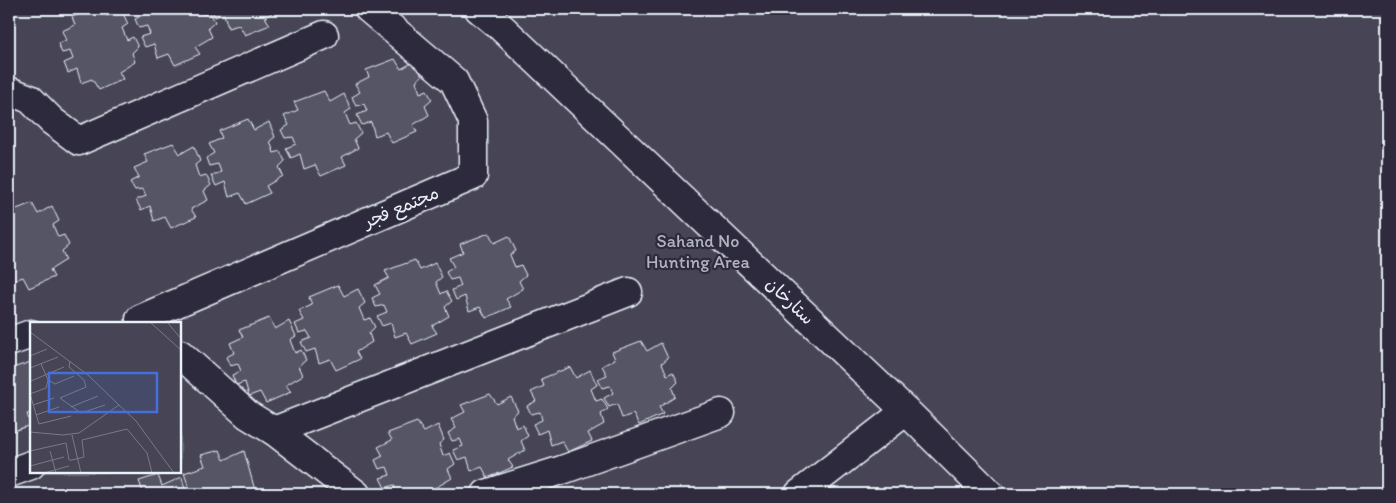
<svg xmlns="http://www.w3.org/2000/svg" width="1396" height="503" font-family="Itim,'Playpen Sans Arabic',sans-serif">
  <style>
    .green { fill: #464455; stroke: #979aa6; fill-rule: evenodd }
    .building { fill: #575565; stroke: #e8f1f8 }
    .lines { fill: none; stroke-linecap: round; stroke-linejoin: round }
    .street-casing { stroke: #e8f1f8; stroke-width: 31 }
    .secondary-casing { stroke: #e8f1f8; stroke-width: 31 }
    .street { stroke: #2f2a3d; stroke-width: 28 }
    .secondary { stroke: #2f2a3d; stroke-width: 28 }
    .labels { text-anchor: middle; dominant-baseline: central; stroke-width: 4.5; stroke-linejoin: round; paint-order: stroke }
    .street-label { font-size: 18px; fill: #e8f1f8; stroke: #2f2a3d }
    .park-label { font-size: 18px; fill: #afb4bf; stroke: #2f2a3d }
    .inset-road { fill: none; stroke: #797a88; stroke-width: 1 }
    .view { fill: #466fde; fill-opacity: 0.15; stroke: #466fde; stroke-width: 2.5 }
    .inset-edge { fill: none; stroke: #e8f1f8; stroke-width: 2.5 }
  </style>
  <rect width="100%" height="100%" fill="#2f2a3d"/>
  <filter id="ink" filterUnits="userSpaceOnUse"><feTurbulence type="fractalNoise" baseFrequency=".02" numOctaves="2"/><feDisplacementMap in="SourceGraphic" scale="10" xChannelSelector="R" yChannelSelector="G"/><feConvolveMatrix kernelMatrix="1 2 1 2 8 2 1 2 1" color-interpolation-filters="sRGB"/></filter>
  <g filter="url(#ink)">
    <path class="green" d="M 9,9 L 1387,9 L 1387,494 L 9,494 ZM 31,323 L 180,323 L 180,472 L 31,472 Z"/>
    <g class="building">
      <path d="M 94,9 L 103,9 L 107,16 L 121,9 L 128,24 L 122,28 L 127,40 L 133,37 L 138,47 L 132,53 L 135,62 L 119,72 L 123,79 L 99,90 L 92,79 L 81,83 L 77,69 L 68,73 L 64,63 L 73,59 L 70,51 L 62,53 L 58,44 L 66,40 L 62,31 L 75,25 L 72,17 Z"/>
      <path d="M 140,9 L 201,9 L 203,15 L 210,12 L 215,22 L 208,28 L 212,37 L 195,47 L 200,54 L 175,65 L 169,54 L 158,58 L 154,44 L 145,47 L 140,37 L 150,34 L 147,26 L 139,28 L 135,19 L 143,15 Z"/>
      <path d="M 211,9 L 279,9 L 265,17 L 270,25 L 245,35 L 239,25 L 228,28 L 224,14 L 215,17 Z"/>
      <path d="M 395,59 L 401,69 L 415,61 L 422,76 L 416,81 L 420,93 L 427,90 L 432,100 L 425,106 L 429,115 L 413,125 L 417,132 L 392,143 L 386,132 L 375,136 L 371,122 L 362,125 L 357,115 L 367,111 L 364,104 L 356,106 L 352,97 L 360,92 L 355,84 L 369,77 L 366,70 Z"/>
      <path d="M 324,91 L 330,102 L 344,94 L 351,109 L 345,113 L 350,125 L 356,123 L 361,133 L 354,139 L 358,148 L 342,157 L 346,165 L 321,176 L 315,165 L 304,169 L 300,154 L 291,158 L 286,148 L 296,144 L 293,137 L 285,138 L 281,130 L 289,125 L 284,116 L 298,110 L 294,102 Z"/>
      <path d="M 248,119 L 254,130 L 269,122 L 275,137 L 270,141 L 274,153 L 280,151 L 285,161 L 279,167 L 283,176 L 266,186 L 270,193 L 246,204 L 240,193 L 229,197 L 225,182 L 216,186 L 211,176 L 221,172 L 218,164 L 209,166 L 206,158 L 214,153 L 209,144 L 222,138 L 219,131 Z"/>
      <path d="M 173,143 L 180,154 L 194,146 L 200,161 L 195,165 L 199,177 L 206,175 L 211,185 L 204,191 L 208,200 L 191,209 L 196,217 L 171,228 L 165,217 L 154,221 L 150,206 L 141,210 L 136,200 L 146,196 L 143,189 L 135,190 L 130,182 L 139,177 L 134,168 L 148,162 L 144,154 Z"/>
      <path d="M 32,203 L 38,214 L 52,206 L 59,221 L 53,225 L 58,237 L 64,235 L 69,245 L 62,251 L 66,260 L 50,270 L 54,277 L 29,288 L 23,277 L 12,281 L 9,269 L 9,212 Z"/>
      <path d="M 489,233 L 494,243 L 509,236 L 516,251 L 510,255 L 515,267 L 521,265 L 526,275 L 519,281 L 523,289 L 506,299 L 511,307 L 486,318 L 480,307 L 469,311 L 465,296 L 456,300 L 452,290 L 461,286 L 458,278 L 450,280 L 446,272 L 454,267 L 449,258 L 463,252 L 460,244 Z"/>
      <path d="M 415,260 L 420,270 L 435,263 L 442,277 L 436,282 L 441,294 L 446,291 L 452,301 L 445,307 L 449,316 L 432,326 L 437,333 L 412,344 L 406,333 L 395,337 L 391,323 L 382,326 L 377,316 L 387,312 L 384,305 L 376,307 L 372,298 L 380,294 L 375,285 L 389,278 L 385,271 Z"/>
      <path d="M 338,285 L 344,296 L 358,289 L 365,303 L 359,308 L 364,320 L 370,318 L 375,327 L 369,333 L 372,342 L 356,352 L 360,359 L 336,370 L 330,359 L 319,363 L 315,349 L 306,352 L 301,342 L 311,338 L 307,331 L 299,333 L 295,324 L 304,320 L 299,311 L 312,305 L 309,297 Z"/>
      <path d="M 269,318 L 275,329 L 289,321 L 296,336 L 290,340 L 295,353 L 301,350 L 306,360 L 299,366 L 303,375 L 286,385 L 291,392 L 266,403 L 260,392 L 249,396 L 245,382 L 236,385 L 232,375 L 241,371 L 238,364 L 230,366 L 226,357 L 234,353 L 230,343 L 243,337 L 239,330 Z"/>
      <path d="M 641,341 L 647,351 L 661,343 L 668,358 L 662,363 L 667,375 L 673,372 L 678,382 L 672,388 L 675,397 L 659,407 L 663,414 L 639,425 L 633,414 L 622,418 L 617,404 L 609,407 L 604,398 L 613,393 L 610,386 L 602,388 L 598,379 L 607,375 L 602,366 L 615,359 L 612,352 Z"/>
      <path d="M 31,362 L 31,413 L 27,414 L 31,425 L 13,431 L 9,422 L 9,369 Z"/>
      <path d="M 570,367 L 576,378 L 590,370 L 597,385 L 591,389 L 596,401 L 602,399 L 608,409 L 601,414 L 604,424 L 588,433 L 592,441 L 568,452 L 562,441 L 551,445 L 547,430 L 538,434 L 533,424 L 542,420 L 540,412 L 531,414 L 527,406 L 536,401 L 531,392 L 544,386 L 541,379 Z"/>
      <path d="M 490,394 L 497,404 L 511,397 L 518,411 L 512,416 L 516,428 L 523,425 L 528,436 L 521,441 L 525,450 L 508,460 L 513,467 L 488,478 L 482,467 L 471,471 L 467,457 L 458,460 L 453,450 L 463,446 L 460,439 L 452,441 L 448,433 L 456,428 L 451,419 L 465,412 L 461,405 Z"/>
      <path d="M 417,422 L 424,432 L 438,425 L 444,440 L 439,444 L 443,456 L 450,453 L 455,464 L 448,469 L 452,478 L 435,488 L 439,494 L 396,494 L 394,485 L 385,488 L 380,478 L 390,475 L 387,467 L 379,469 L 375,460 L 383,456 L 378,447 L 392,440 L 388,433 Z"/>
      <path d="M 220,450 L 224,460 L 244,451 L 256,494 L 191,494 L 184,473 L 205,466 L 201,455 Z"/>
      <path d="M 158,475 L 162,486 L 182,477 L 186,494 L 137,494 L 143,492 L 139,481 Z"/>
    </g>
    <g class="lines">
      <g class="street-casing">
        <g id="street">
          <path d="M 9,91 L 30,99 L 52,121 L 79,141 L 324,35"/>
          <path d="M 145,323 L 140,319 L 473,176 L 473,121 L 454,81 L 369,9"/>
          <path d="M 9,342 L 31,334"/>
          <path d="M 180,354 L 248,415 L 274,431 L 356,494"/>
          <path d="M 274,431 L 628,292"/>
          <path d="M 9,473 L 31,465"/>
          <path d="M 486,494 L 562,470 L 721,413"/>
        </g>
      </g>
      <g class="secondary-casing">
        <g id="secondary">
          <path d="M 479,9 L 502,28 L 906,411 L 990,494"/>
          <path d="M 799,494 L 906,411"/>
        </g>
      </g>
      <use href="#street" class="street"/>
      <use href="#secondary" class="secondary"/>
    </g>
  </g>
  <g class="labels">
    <g class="street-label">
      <text transform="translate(401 207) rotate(-23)">مجتمع فجر</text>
      <text transform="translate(790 301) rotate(44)">ستارخان</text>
    </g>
    <g class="park-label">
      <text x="698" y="241">Sahand No<tspan x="698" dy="21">Hunting Area</tspan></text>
    </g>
  </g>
  <g transform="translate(30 322)">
    <rect width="151" height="151" fill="#2f2a3d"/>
    <path d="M 0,0 L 151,0 L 151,151 L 0,151 Z" fill="#464455"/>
    <path class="inset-road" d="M 120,0 L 152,29M 137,0 L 152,18M 0,10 L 58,53 L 89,83 L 106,99 L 144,151M 0,34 L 17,27M 40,39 L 39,45 L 54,58 L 56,65 L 30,76 L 51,91 L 75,83M 0,46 L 28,35M 18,58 L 25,62 L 44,54M 1,59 L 34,45M 0,72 L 9,102 L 41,94M 0,72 L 16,66 L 18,58 L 11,42M 3,83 L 24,76M 41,85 L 68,74M 6,93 L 29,85M 0,110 L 33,113 L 49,111 L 89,83M 42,113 L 51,151M 0,129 L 36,121 L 39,138 L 42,138 L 54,135 L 52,118 L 97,107 L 117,131 L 122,151M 20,129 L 26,151M 0,144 L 34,135M 14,151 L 39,144"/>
    <path class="view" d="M 19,51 L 127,51 L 127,90 L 19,90 Z"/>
    <rect width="151" height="151" class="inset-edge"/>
  </g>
  <rect width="1396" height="503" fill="none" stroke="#2f2a3d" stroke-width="30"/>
  <rect x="15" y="15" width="1366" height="473" fill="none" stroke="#e8f1f8" stroke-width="2" filter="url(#ink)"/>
</svg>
